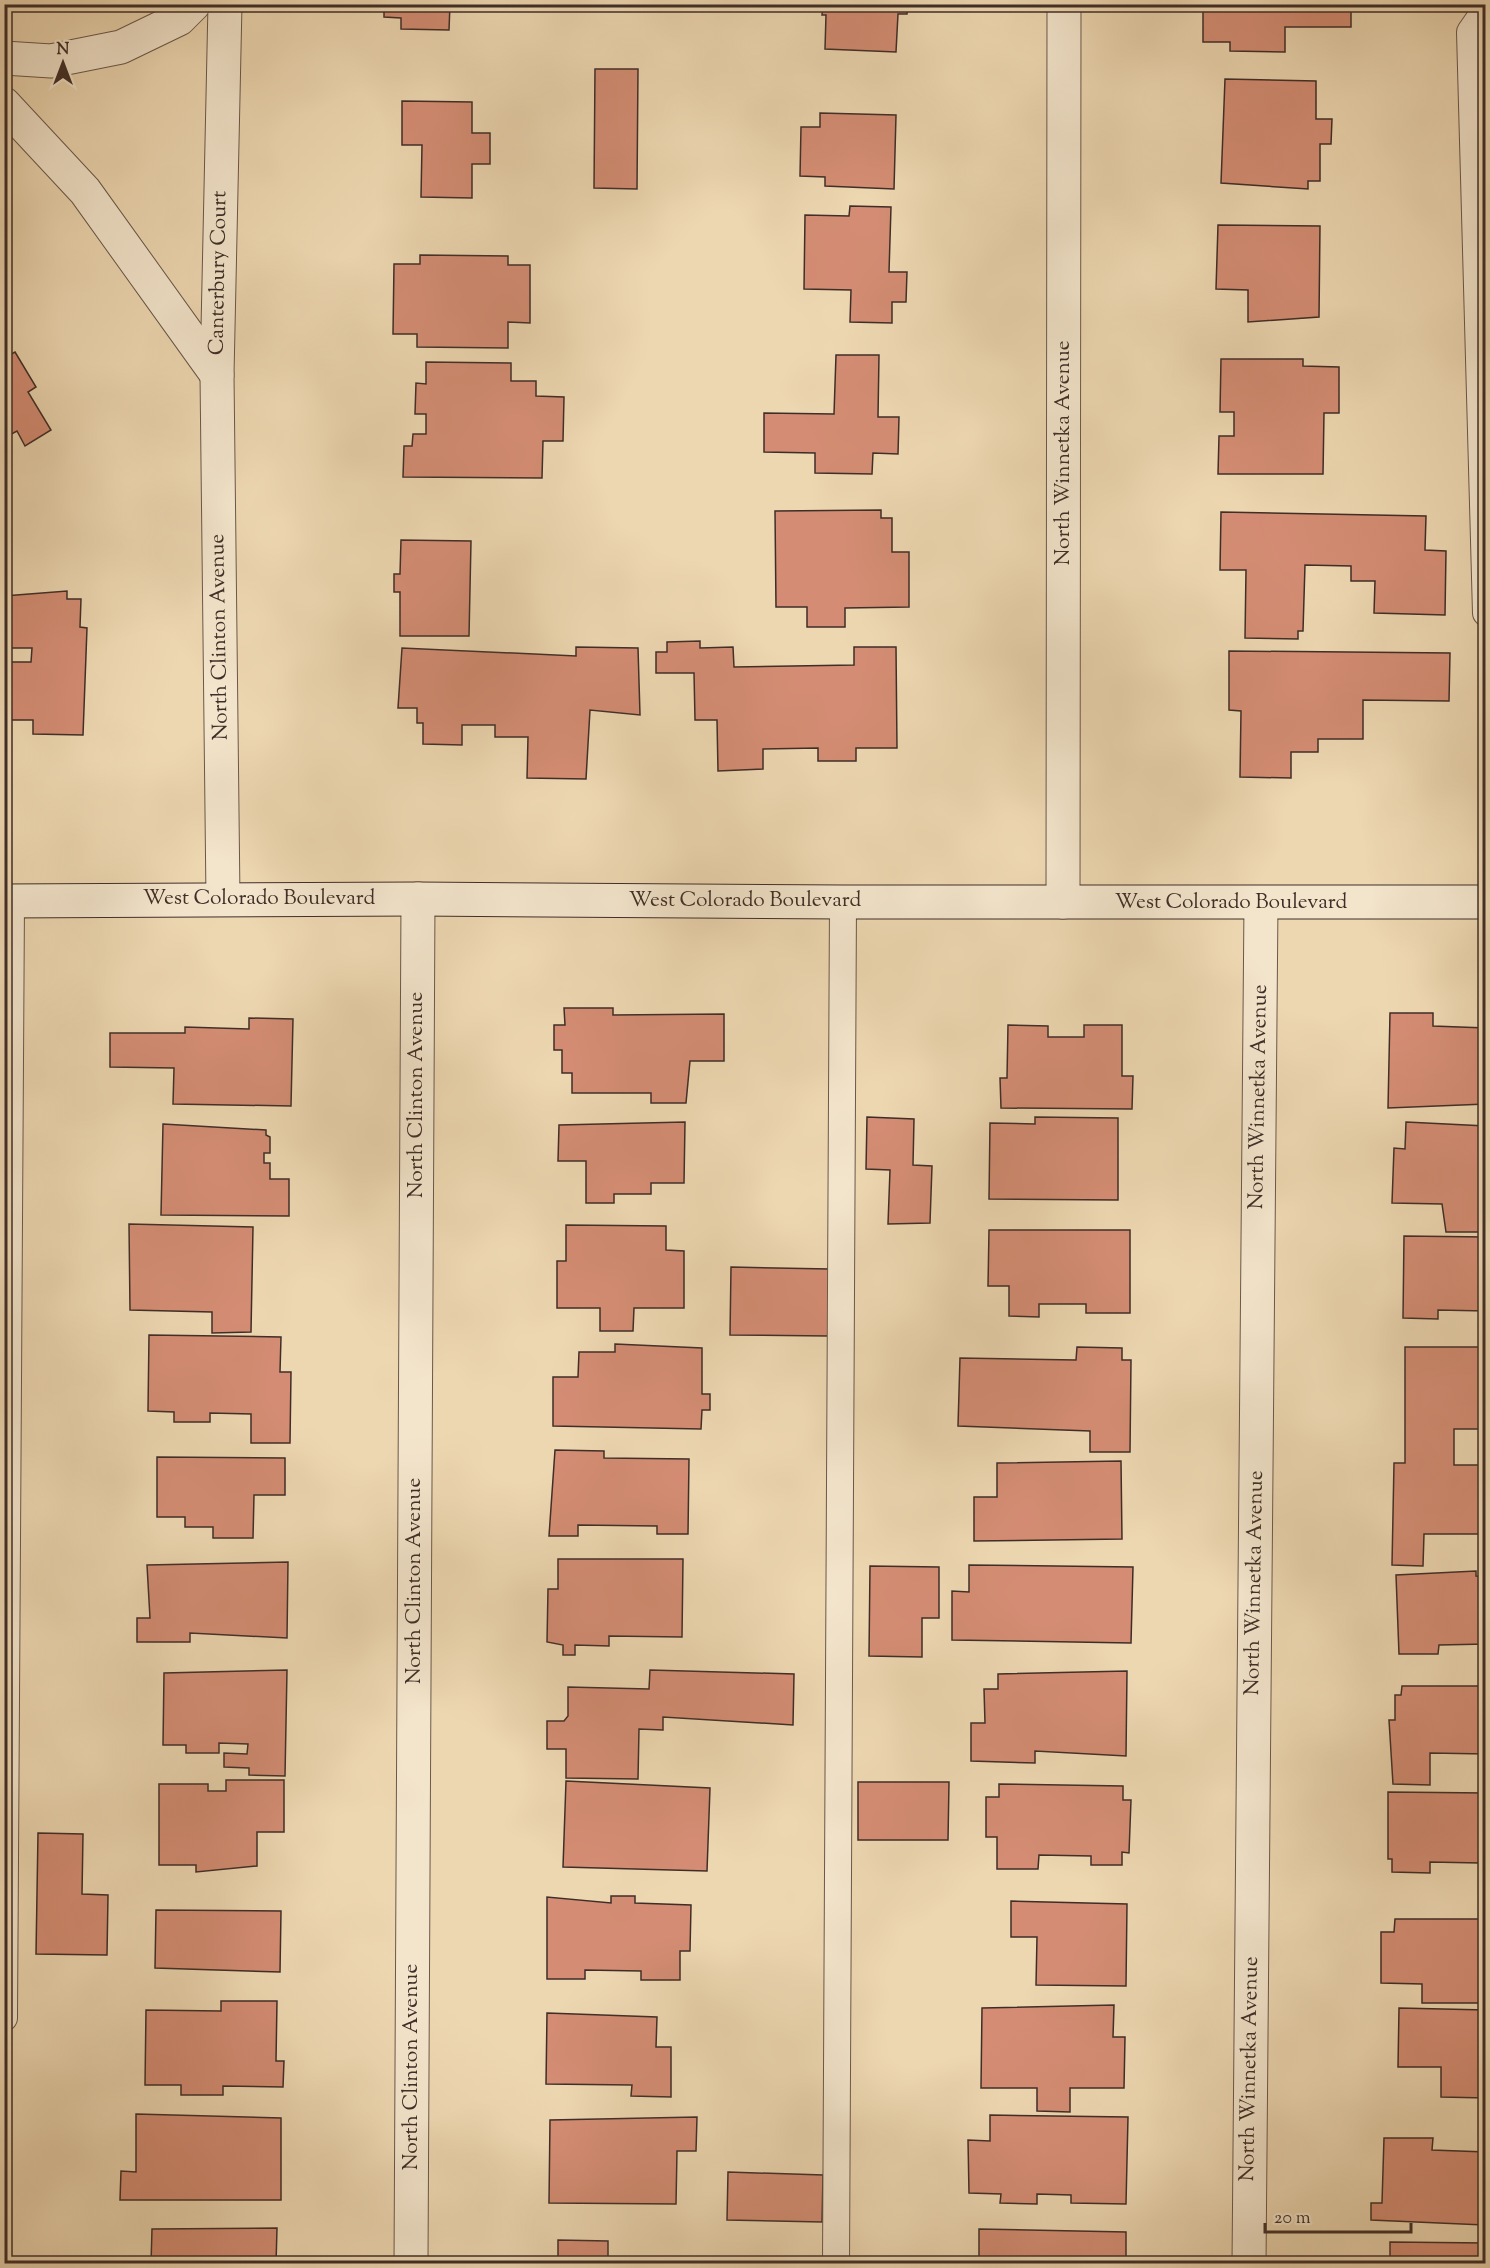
<svg xmlns="http://www.w3.org/2000/svg" width="1490" height="2268" font-family="'Sorts Mill Goudy',serif">
  <style>
    .building { fill: #d48d74; stroke: #3f2e28; stroke-width: 1.5 }
    .lines { fill: none; stroke-linecap: round; stroke-linejoin: round }
    .lane-casing { stroke: #6a584a; stroke-width: 28 }
    .street-casing { stroke: #6a584a; stroke-width: 35 }
    .secondary-casing { stroke: #3f2e28; stroke-width: 35 }
    .lane { stroke: #f3e5cc; stroke-width: 26 }
    .street { stroke: #f3e5cc; stroke-width: 33 }
    .secondary { stroke: #f3e5cc; stroke-width: 33 }
    .labels { text-anchor: middle; dominant-baseline: central; stroke-width: 4.5; stroke-linejoin: round; paint-order: stroke }
    .street-label { font-size: 21px; fill: #3f2e28; stroke: #f3e5cc }
  </style>
  <rect width="100%" height="100%" fill="#edd7b1"/>
  <filter id="stains"><feTurbulence type="fractalNoise" baseFrequency=".00333" numOctaves="4"/><feColorMatrix values="0 0 0 0 .2 0 0 0 0 .09 0 0 0 0 .02 0 0 0 .5 -.17"/></filter>
  <radialGradient id="worn" r=".72"><stop offset=".6" stop-color="#630" stop-opacity="0"/><stop offset="1" stop-color="#630" stop-opacity=".3"/></radialGradient>
  <g class="building">
    <path d="M 384,4 L 450,4 L 449,30 L 401,29 L 401,18 L 384,17 Z"/>
    <path d="M 823,4 L 908,4 L 907,14 L 898,14 L 896,52 L 825,49 L 826,15 L 822,15 Z"/>
    <path d="M 1203,4 L 1351,4 L 1351,27 L 1285,27 L 1285,52 L 1230,51 L 1230,42 L 1203,42 Z"/>
    <path d="M 595,69 L 638,69 L 637,189 L 594,188 Z"/>
    <path d="M 1225,79 L 1316,81 L 1316,119 L 1332,119 L 1331,144 L 1320,144 L 1320,181 L 1308,181 L 1308,189 L 1221,183 Z"/>
    <path d="M 402,101 L 472,102 L 472,133 L 490,133 L 490,164 L 472,164 L 472,198 L 421,197 L 422,145 L 402,145 Z"/>
    <path d="M 820,113 L 896,115 L 894,189 L 825,186 L 825,177 L 800,176 L 801,127 L 820,127 Z"/>
    <path d="M 850,206 L 891,207 L 889,272 L 907,272 L 906,302 L 892,302 L 892,323 L 850,322 L 851,290 L 804,289 L 805,215 L 849,216 Z"/>
    <path d="M 1218,225 L 1320,226 L 1319,317 L 1248,322 L 1248,290 L 1216,289 Z"/>
    <path d="M 420,255 L 508,256 L 508,265 L 530,265 L 530,323 L 508,322 L 508,348 L 417,347 L 417,334 L 393,334 L 394,264 L 420,264 Z"/>
    <path d="M 15,352 L 36,387 L 28,392 L 51,430 L 25,446 L 17,431 L 4,438 L 4,354 L 6,357 Z"/>
    <path d="M 836,355 L 879,355 L 878,417 L 899,417 L 898,454 L 873,453 L 872,474 L 815,473 L 815,453 L 764,452 L 764,413 L 834,414 Z"/>
    <path d="M 1221,359 L 1303,359 L 1303,366 L 1339,367 L 1339,413 L 1324,413 L 1323,474 L 1218,474 L 1219,436 L 1234,436 L 1234,412 L 1220,412 Z"/>
    <path d="M 426,362 L 511,363 L 511,381 L 536,381 L 536,396 L 564,397 L 563,441 L 543,441 L 542,478 L 403,477 L 404,446 L 412,446 L 413,434 L 426,434 L 426,414 L 415,414 L 416,383 L 426,384 Z"/>
    <path d="M 881,510 L 881,518 L 892,518 L 892,552 L 909,552 L 909,607 L 845,608 L 845,627 L 807,627 L 807,607 L 776,607 L 775,511 Z"/>
    <path d="M 1221,512 L 1426,516 L 1425,550 L 1446,551 L 1445,615 L 1374,613 L 1375,581 L 1351,581 L 1351,566 L 1305,565 L 1303,631 L 1298,631 L 1298,639 L 1245,638 L 1246,570 L 1220,570 Z"/>
    <path d="M 401,540 L 471,541 L 469,636 L 400,636 L 400,592 L 394,592 L 394,574 L 400,574 Z"/>
    <path d="M 67,591 L 67,599 L 81,599 L 80,627 L 87,628 L 83,735 L 33,734 L 33,720 L 4,720 L 4,676 L 9,676 L 9,662 L 31,662 L 32,648 L 4,648 L 4,596 Z"/>
    <path d="M 700,641 L 700,648 L 733,647 L 734,667 L 854,665 L 854,647 L 896,647 L 897,748 L 856,748 L 856,761 L 818,761 L 818,748 L 763,749 L 763,769 L 718,771 L 717,720 L 695,720 L 694,673 L 656,673 L 656,652 L 667,652 L 667,642 Z"/>
    <path d="M 576,647 L 638,648 L 640,715 L 590,710 L 586,779 L 527,778 L 528,737 L 495,737 L 495,725 L 462,725 L 462,745 L 423,744 L 423,723 L 417,723 L 417,708 L 398,708 L 402,648 L 576,656 Z"/>
    <path d="M 1229,651 L 1450,653 L 1449,701 L 1363,700 L 1363,739 L 1318,739 L 1318,752 L 1291,752 L 1291,778 L 1240,777 L 1241,711 L 1229,710 Z"/>
    <path d="M 564,1008 L 613,1008 L 613,1015 L 724,1014 L 724,1061 L 690,1061 L 686,1103 L 651,1103 L 651,1093 L 572,1093 L 572,1073 L 562,1073 L 562,1050 L 554,1050 L 554,1025 L 565,1025 Z"/>
    <path d="M 1390,1013 L 1433,1013 L 1433,1026 L 1486,1028 L 1486,1104 L 1388,1108 Z"/>
    <path d="M 249,1018 L 293,1019 L 291,1106 L 173,1104 L 174,1068 L 110,1067 L 110,1033 L 185,1033 L 185,1027 L 249,1029 Z"/>
    <path d="M 1008,1025 L 1048,1026 L 1048,1037 L 1084,1037 L 1084,1025 L 1122,1025 L 1122,1076 L 1133,1076 L 1132,1109 L 1001,1108 L 1000,1078 L 1007,1078 Z"/>
    <path d="M 867,1117 L 914,1119 L 913,1165 L 932,1166 L 930,1223 L 888,1224 L 890,1170 L 866,1169 Z"/>
    <path d="M 1035,1117 L 1118,1118 L 1118,1200 L 989,1199 L 990,1123 L 1035,1124 Z"/>
    <path d="M 685,1122 L 684,1183 L 651,1183 L 651,1194 L 614,1194 L 614,1203 L 586,1203 L 586,1161 L 558,1161 L 559,1125 Z"/>
    <path d="M 1406,1122 L 1486,1126 L 1486,1207 L 1480,1207 L 1480,1232 L 1446,1232 L 1442,1204 L 1392,1203 L 1394,1148 L 1405,1149 Z"/>
    <path d="M 163,1124 L 266,1130 L 266,1135 L 270,1137 L 270,1153 L 264,1153 L 264,1163 L 270,1163 L 270,1179 L 289,1179 L 289,1216 L 161,1215 Z"/>
    <path d="M 129,1224 L 253,1227 L 251,1332 L 212,1333 L 212,1312 L 130,1310 Z"/>
    <path d="M 566,1225 L 666,1226 L 666,1250 L 684,1251 L 684,1308 L 634,1308 L 633,1331 L 600,1331 L 600,1308 L 557,1308 L 557,1261 L 566,1261 Z"/>
    <path d="M 989,1230 L 1130,1230 L 1130,1313 L 1086,1313 L 1086,1304 L 1039,1304 L 1039,1317 L 1009,1316 L 1009,1286 L 988,1286 Z"/>
    <path d="M 1404,1236 L 1486,1237 L 1486,1311 L 1438,1310 L 1438,1319 L 1403,1318 Z"/>
    <path d="M 731,1267 L 829,1269 L 828,1336 L 730,1335 Z"/>
    <path d="M 149,1335 L 281,1337 L 280,1372 L 291,1372 L 290,1443 L 251,1443 L 251,1414 L 210,1413 L 210,1422 L 174,1422 L 174,1412 L 148,1411 Z"/>
    <path d="M 615,1344 L 702,1348 L 702,1394 L 710,1394 L 710,1410 L 702,1410 L 701,1429 L 553,1426 L 553,1377 L 578,1377 L 579,1352 L 615,1352 Z"/>
    <path d="M 1077,1347 L 1122,1348 L 1122,1360 L 1131,1360 L 1130,1452 L 1090,1452 L 1090,1431 L 958,1426 L 960,1358 L 1076,1360 Z"/>
    <path d="M 1405,1347 L 1486,1347 L 1486,1429 L 1454,1429 L 1454,1465 L 1486,1465 L 1486,1534 L 1424,1534 L 1423,1566 L 1392,1565 L 1394,1463 L 1405,1463 Z"/>
    <path d="M 555,1450 L 604,1451 L 604,1458 L 689,1459 L 688,1534 L 657,1534 L 657,1526 L 578,1525 L 578,1536 L 549,1536 Z"/>
    <path d="M 157,1457 L 285,1458 L 285,1495 L 254,1495 L 253,1538 L 213,1538 L 213,1527 L 185,1527 L 185,1517 L 157,1517 Z"/>
    <path d="M 1121,1461 L 1122,1539 L 974,1541 L 974,1497 L 997,1497 L 997,1463 Z"/>
    <path d="M 558,1559 L 683,1559 L 682,1637 L 609,1636 L 609,1646 L 575,1645 L 575,1655 L 563,1655 L 563,1645 L 547,1642 L 548,1589 L 558,1589 Z"/>
    <path d="M 288,1562 L 287,1638 L 190,1633 L 190,1642 L 137,1642 L 137,1618 L 150,1618 L 147,1565 Z"/>
    <path d="M 969,1565 L 1133,1567 L 1131,1643 L 952,1640 L 952,1591 L 969,1592 Z"/>
    <path d="M 870,1566 L 939,1567 L 939,1618 L 922,1618 L 922,1657 L 869,1656 Z"/>
    <path d="M 1476,1571 L 1476,1576 L 1486,1577 L 1486,1644 L 1439,1645 L 1438,1654 L 1399,1654 L 1396,1575 Z"/>
    <path d="M 287,1670 L 285,1776 L 249,1775 L 249,1768 L 224,1767 L 224,1753 L 247,1754 L 248,1744 L 219,1743 L 219,1753 L 186,1753 L 186,1745 L 163,1745 L 164,1673 Z"/>
    <path d="M 650,1670 L 794,1674 L 793,1725 L 663,1717 L 663,1730 L 639,1729 L 638,1779 L 566,1778 L 566,1749 L 547,1749 L 547,1721 L 564,1721 L 568,1716 L 568,1687 L 649,1689 Z"/>
    <path d="M 1127,1671 L 1126,1756 L 1035,1751 L 1035,1763 L 971,1761 L 971,1723 L 985,1723 L 984,1689 L 998,1689 L 998,1674 Z"/>
    <path d="M 1402,1686 L 1486,1686 L 1486,1754 L 1430,1753 L 1430,1785 L 1393,1784 L 1389,1720 L 1395,1720 L 1395,1695 L 1401,1695 Z"/>
    <path d="M 226,1780 L 284,1780 L 284,1832 L 257,1832 L 257,1866 L 196,1872 L 196,1865 L 159,1865 L 159,1784 L 208,1784 L 208,1791 L 226,1791 Z"/>
    <path d="M 566,1781 L 710,1788 L 707,1871 L 563,1867 Z"/>
    <path d="M 858,1782 L 949,1782 L 948,1840 L 858,1840 Z"/>
    <path d="M 999,1784 L 1123,1786 L 1123,1800 L 1131,1800 L 1129,1853 L 1122,1852 L 1122,1865 L 1091,1865 L 1091,1856 L 1039,1855 L 1038,1869 L 997,1869 L 997,1837 L 986,1837 L 986,1797 L 999,1797 Z"/>
    <path d="M 1388,1792 L 1486,1793 L 1486,1878 L 1480,1877 L 1480,1863 L 1430,1862 L 1430,1873 L 1392,1872 L 1392,1859 L 1388,1859 Z"/>
    <path d="M 38,1833 L 83,1834 L 82,1894 L 108,1895 L 107,1955 L 36,1954 Z"/>
    <path d="M 611,1896 L 635,1896 L 635,1903 L 691,1905 L 690,1951 L 680,1951 L 680,1980 L 641,1980 L 641,1971 L 585,1970 L 585,1979 L 547,1979 L 547,1897 L 611,1903 Z"/>
    <path d="M 1011,1901 L 1127,1904 L 1126,1986 L 1036,1985 L 1037,1937 L 1011,1937 Z"/>
    <path d="M 156,1910 L 281,1911 L 280,1972 L 155,1968 Z"/>
    <path d="M 1395,1919 L 1486,1919 L 1486,2003 L 1422,2003 L 1422,1984 L 1381,1983 L 1381,1932 L 1394,1932 Z"/>
    <path d="M 221,2001 L 277,2001 L 276,2061 L 284,2061 L 283,2087 L 223,2086 L 223,2095 L 181,2095 L 181,2085 L 145,2085 L 146,2010 L 221,2011 Z"/>
    <path d="M 1114,2005 L 1113,2037 L 1125,2037 L 1124,2088 L 1070,2088 L 1070,2112 L 1037,2111 L 1037,2088 L 981,2088 L 982,2008 Z"/>
    <path d="M 1399,2008 L 1486,2010 L 1486,2098 L 1441,2097 L 1441,2067 L 1398,2067 Z"/>
    <path d="M 547,2013 L 657,2017 L 656,2047 L 671,2047 L 671,2097 L 631,2096 L 632,2085 L 546,2084 Z"/>
    <path d="M 136,2114 L 281,2118 L 281,2200 L 120,2200 L 121,2171 L 136,2172 Z"/>
    <path d="M 990,2115 L 1128,2117 L 1126,2204 L 1071,2203 L 1071,2195 L 1037,2194 L 1037,2204 L 1000,2203 L 1001,2194 L 969,2193 L 968,2140 L 990,2141 Z"/>
    <path d="M 697,2117 L 696,2151 L 677,2151 L 676,2204 L 549,2203 L 550,2120 Z"/>
    <path d="M 1384,2138 L 1433,2138 L 1432,2150 L 1486,2152 L 1484,2225 L 1371,2220 L 1371,2203 L 1382,2203 Z"/>
    <path d="M 728,2172 L 823,2175 L 822,2222 L 727,2220 Z"/>
    <path d="M 277,2228 L 276,2264 L 151,2264 L 152,2229 Z"/>
    <path d="M 979,2229 L 1126,2232 L 1126,2264 L 979,2264 Z"/>
    <path d="M 558,2240 L 608,2241 L 608,2257 L 660,2257 L 660,2264 L 558,2264 Z"/>
    <path d="M 1390,2242 L 1486,2243 L 1486,2264 L 1390,2264 Z"/>
  </g>
  <g class="lines">
    <g class="lane-casing">
      <g id="lane">
        <path d="M 1486,9 L 1470,32 L 1486,613"/>
        <path d="M 4,2018 L 11,901"/>
        <path d="M 836,2264 L 843,902"/>
      </g>
    </g>
    <g class="street-casing">
      <g id="street">
        <path d="M 4,58 L 51,61 L 121,47 L 179,19 L 194,4"/>
        <path d="M 4,104 L 85,191 L 217,375"/>
        <path d="M 223,899 L 217,375 L 225,4"/>
        <path d="M 1063,902 L 1064,4"/>
        <path d="M 411,2264 L 418,899"/>
        <path d="M 1249,2264 L 1261,903"/>
      </g>
    </g>
    <g class="secondary-casing">
      <path id="secondary" d="M 4,901 L 418,899 L 843,902 L 1486,902"/>
    </g>
    <use href="#lane" class="lane"/>
    <use href="#street" class="street"/>
    <use href="#secondary" class="secondary"/>
  </g>
  <g class="labels">
    <g class="street-label">
      <text transform="translate(219 273) rotate(-89)">Canterbury Court</text>
      <text transform="translate(1064 453) rotate(-90)">North Winnetka Avenue</text>
      <text transform="translate(220 637) rotate(-91)">North Clinton Avenue</text>
      <text x="259" y="899">West Colorado Boulevard</text>
      <text x="745" y="901">West Colorado Boulevard</text>
      <text x="1231" y="903">West Colorado Boulevard</text>
      <text transform="translate(417 1095) rotate(-90)">North Clinton Avenue</text>
      <text transform="translate(1259 1097) rotate(-89)">North Winnetka Avenue</text>
      <text transform="translate(415 1581) rotate(-90)">North Clinton Avenue</text>
      <text transform="translate(1255 1583) rotate(-89)">North Winnetka Avenue</text>
      <text transform="translate(412 2067) rotate(-90)">North Clinton Avenue</text>
      <text transform="translate(1250 2069) rotate(-89)">North Winnetka Avenue</text>
    </g>
  </g>
  <rect width="1490" height="2268" fill="none" stroke="#edd7b1" stroke-width="24"/>
  <rect x="6" y="6" width="1478" height="2256" fill="none" stroke="#3f2e28" stroke-width="3"/>
  <rect x="12" y="12" width="1466" height="2244" fill="none" stroke="#3f2e28" stroke-width="1.5"/>
  <g transform="translate(63 63)" stroke="#f3e5cc" stroke-width="4.5" paint-order="stroke">
  <path d="M0-4.5L10 22L0 15L-10 22Z" fill="#3f2e28"/>
  <text y="-9" font-size="16" font-weight="bold" text-anchor="middle" fill="#3f2e28">N</text>
  </g>
  <path d="M1265 2223v9h146v-9" fill="none" stroke="#3f2e28" stroke-width="3"/>
  <text x="1274" y="2223" font-size="18" fill="#3f2e28" stroke="#f3e5cc" stroke-width="4.5" paint-order="stroke">20 m</text>
  <rect width="100%" height="100%" filter="url(#stains)"/>
  <rect width="100%" height="100%" fill="url(#worn)"/>
</svg>
